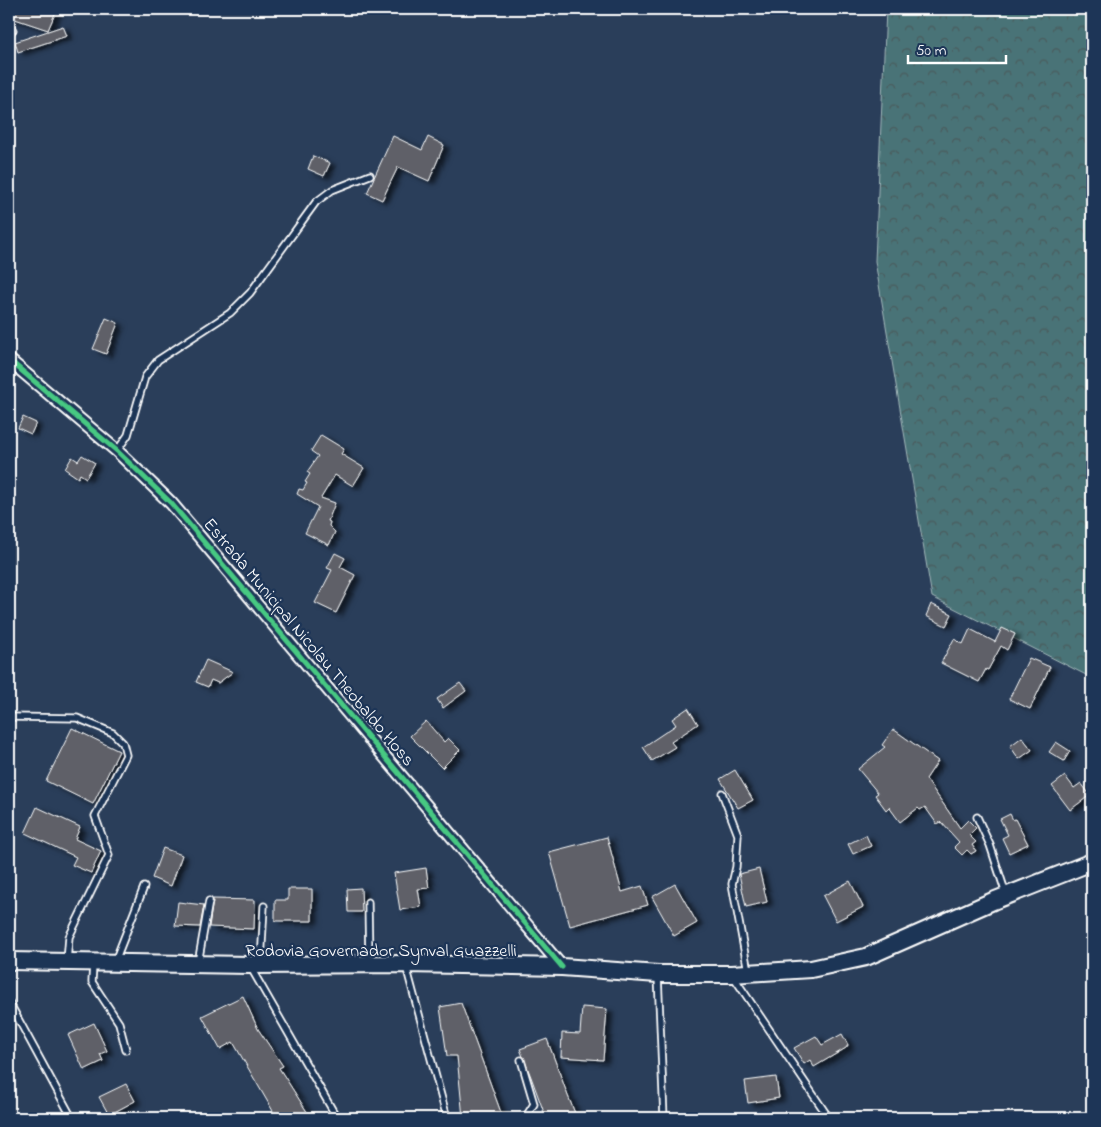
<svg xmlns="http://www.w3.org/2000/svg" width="1101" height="1127" font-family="'Indie Flower',sans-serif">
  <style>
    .forest { fill: url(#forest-crowns); stroke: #a4b9bb }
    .building { fill: #5e6168; stroke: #fff; filter: url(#shadow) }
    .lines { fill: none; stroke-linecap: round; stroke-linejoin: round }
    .lane-casing { stroke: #fff; stroke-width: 9 }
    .street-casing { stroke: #fff; stroke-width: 15 }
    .secondary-casing { stroke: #fff; stroke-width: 20 }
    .lane { stroke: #1d3557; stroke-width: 5.5 }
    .street { stroke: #1d3557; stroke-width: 11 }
    .secondary { stroke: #1d3557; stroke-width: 16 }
    .cycleway-casing { stroke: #1d3557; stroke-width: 8 }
    .cycleway { stroke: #46c982; stroke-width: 5 }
    .labels { text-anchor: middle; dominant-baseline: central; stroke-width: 4.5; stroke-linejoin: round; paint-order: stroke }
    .street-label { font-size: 18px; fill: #fff; stroke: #1d3557 }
  </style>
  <defs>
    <pattern id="forest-crowns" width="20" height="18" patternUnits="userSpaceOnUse" patternTransform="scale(1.25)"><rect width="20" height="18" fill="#497377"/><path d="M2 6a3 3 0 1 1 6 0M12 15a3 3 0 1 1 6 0" fill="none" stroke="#4b5a5b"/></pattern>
    <filter id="shadow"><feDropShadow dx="5.5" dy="3" stdDeviation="2.5" flood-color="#0009"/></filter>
  </defs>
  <rect width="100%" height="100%" fill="#2a3e5a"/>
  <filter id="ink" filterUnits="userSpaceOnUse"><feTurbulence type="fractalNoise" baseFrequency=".02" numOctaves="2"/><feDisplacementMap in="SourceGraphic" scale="10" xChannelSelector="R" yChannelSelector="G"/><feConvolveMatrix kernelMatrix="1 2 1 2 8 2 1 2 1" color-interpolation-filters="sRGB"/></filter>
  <g filter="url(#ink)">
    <path class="forest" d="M 886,9 L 1092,9 L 1092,678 L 932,597 L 875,261 Z"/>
    <g class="building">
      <path d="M 9,9 L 57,9 L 48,30 L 9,17 Z"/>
      <path d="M 63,26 L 67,36 L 18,52 L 15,42 Z"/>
      <path d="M 393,136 L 422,150 L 428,137 L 444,145 L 429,181 L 398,167 L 382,200 L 367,193 Z"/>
      <path d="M 313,156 L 330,163 L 324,176 L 308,169 Z"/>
      <path d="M 106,318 L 118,323 L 106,354 L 93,349 Z"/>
      <path d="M 23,417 L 36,423 L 31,434 L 18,428 Z"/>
      <path d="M 321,435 L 344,449 L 341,454 L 364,468 L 353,486 L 335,475 L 321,498 L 335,503 L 328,521 L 330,522 L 329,526 L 335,532 L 329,545 L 305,533 L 318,507 L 297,494 L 299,489 L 303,490 L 307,483 L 305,482 L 310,474 L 307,472 L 318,456 L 311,451 Z"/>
      <path d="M 82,455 L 95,463 L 86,478 L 80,474 L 78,478 L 65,469 L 72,457 L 78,461 Z"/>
      <path d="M 335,553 L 345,558 L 340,567 L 355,575 L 336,613 L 315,603 L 332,570 L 327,568 Z"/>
      <path d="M 931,604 L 952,614 L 946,626 L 926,616 Z"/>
      <path d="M 1002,628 L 1015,634 L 1007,650 L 1001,646 L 988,670 L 986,669 L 979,682 L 941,663 L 954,639 L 963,644 L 970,629 L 995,642 Z"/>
      <path d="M 1029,658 L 1050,667 L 1030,709 L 1009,699 Z"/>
      <path d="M 206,660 L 233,672 L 218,683 L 211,680 L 208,687 L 196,682 Z"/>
      <path d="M 460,683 L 466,691 L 443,708 L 437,699 Z"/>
      <path d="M 688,708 L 698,724 L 671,742 L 675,747 L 652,761 L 643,747 L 676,725 L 672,719 Z"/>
      <path d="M 426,721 L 444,742 L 448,738 L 460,750 L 442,768 L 410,736 Z"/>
      <path d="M 72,728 L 119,751 L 93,804 L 46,781 Z"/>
      <path d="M 893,729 L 938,761 L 926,779 L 960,828 L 968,820 L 976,828 L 969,835 L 976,842 L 972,845 L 976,851 L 971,854 L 967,850 L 962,855 L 954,847 L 959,842 L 941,822 L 937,824 L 925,807 L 920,810 L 918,808 L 900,822 L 889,807 L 886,810 L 875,795 L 878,793 L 858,769 L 885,747 L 882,745 Z"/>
      <path d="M 1022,737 L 1032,750 L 1019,759 L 1010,746 Z"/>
      <path d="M 1056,742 L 1070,751 L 1064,761 L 1049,752 Z"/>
      <path d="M 735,770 L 753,800 L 738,808 L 720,779 Z"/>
      <path d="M 1065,776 L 1074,788 L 1081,783 L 1090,795 L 1070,810 L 1052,786 Z"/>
      <path d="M 37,807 L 80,827 L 75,839 L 101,851 L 91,873 L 72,865 L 76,857 L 25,833 Z"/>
      <path d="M 1010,814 L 1013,820 L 1015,819 L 1028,844 L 1009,853 L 1002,838 L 1008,835 L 1000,819 Z"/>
      <path d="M 866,835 L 871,846 L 853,854 L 848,844 Z"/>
      <path d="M 607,837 L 622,892 L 642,886 L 648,905 L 570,926 L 549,852 Z"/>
      <path d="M 163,848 L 182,855 L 171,886 L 152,878 Z"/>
      <path d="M 426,868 L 429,888 L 418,889 L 421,907 L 400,910 L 394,873 Z"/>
      <path d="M 759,869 L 767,902 L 746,907 L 739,874 Z"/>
      <path d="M 850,881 L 863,907 L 836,921 L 823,896 Z"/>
      <path d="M 675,884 L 697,923 L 674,936 L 652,897 Z"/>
      <path d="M 361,888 L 362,912 L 348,912 L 347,889 Z"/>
      <path d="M 288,889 L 312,889 L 312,921 L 275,921 L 275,900 L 288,900 Z"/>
      <path d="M 213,899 L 255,900 L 254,929 L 209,927 Z"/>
      <path d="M 178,902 L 204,905 L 200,927 L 175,926 Z"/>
      <path d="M 243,996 L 258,1029 L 283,1066 L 279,1068 L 311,1118 L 277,1118 L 233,1042 L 220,1049 L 202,1016 Z"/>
      <path d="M 461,1003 L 503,1118 L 463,1118 L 457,1056 L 447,1056 L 440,1007 Z"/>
      <path d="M 582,1007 L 607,1009 L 603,1060 L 561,1057 L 562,1033 L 580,1034 Z"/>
      <path d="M 94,1023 L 107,1051 L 100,1054 L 103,1061 L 84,1070 L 68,1035 Z"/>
      <path d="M 842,1034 L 848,1045 L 846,1048 L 814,1067 L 810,1060 L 804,1064 L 794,1048 L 816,1036 L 822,1045 Z"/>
      <path d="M 547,1039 L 568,1096 L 577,1118 L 546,1118 L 531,1077 L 520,1049 Z"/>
      <path d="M 776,1077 L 779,1098 L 748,1103 L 745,1081 Z"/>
      <path d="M 126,1084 L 135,1101 L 109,1115 L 99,1097 Z"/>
    </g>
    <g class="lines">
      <g class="lane-casing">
        <g id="lane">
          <path d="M 9,29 L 13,30"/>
          <path d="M 117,451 L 128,435 L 145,377 L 158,360 L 230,313 L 250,293 L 316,202 L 332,190 L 370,175"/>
          <path d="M 9,717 L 77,718 L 113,733 L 123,743 L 126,755 L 95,816 L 109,855 L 69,937 L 67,961"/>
          <path d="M 722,793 L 738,835 L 736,867 L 732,884 L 748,971"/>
          <path d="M 977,817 L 990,845 L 1006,894"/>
          <path d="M 368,902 L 369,962"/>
          <path d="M 115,961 L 144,887"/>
          <path d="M 198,963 L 209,901"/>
          <path d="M 261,963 L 264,906"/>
          <path d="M 93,964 L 92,982 L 119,1023 L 126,1050"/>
          <path d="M 406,966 L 447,1118"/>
          <path d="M 251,968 L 337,1118"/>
          <path d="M 658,975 L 664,1118"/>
          <path d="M 733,976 L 829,1118"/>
          <path d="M 9,1002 L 72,1118"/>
          <path d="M 521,1060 L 534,1104 L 525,1118"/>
        </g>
      </g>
      <g class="street-casing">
        <path id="street" d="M 9,360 L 117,451 L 171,503 L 562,967"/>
      </g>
      <g class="secondary-casing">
        <path id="secondary" d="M 9,961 L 249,965 L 405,964 L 562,967 L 658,974 L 732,974 L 811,969 L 866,957 L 993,901 L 1092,862"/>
      </g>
      <use href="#lane" class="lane"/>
      <use href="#street" class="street"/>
      <use href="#secondary" class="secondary"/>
      <g class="cycleway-casing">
        <path id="cycleway" d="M 9,360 L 117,451 L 171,503 L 562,967"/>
      </g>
      <use href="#cycleway" class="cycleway"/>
    </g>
  </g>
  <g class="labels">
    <g class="street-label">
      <text transform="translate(308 643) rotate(50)">Estrada Municipal Nicolau Theobaldo Hoss</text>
      <text x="381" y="952">Rodovia Governador Synval Guazzelli</text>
    </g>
  </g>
  <rect width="1101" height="1127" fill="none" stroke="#1d3557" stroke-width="30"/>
  <rect x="15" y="15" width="1071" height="1097" fill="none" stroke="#fff" stroke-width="2" filter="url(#ink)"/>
  <path d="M908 55v8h98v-8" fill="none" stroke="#ffffff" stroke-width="2.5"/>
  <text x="916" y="55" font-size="15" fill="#ffffff" stroke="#1d3557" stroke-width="4" paint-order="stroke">50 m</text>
</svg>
